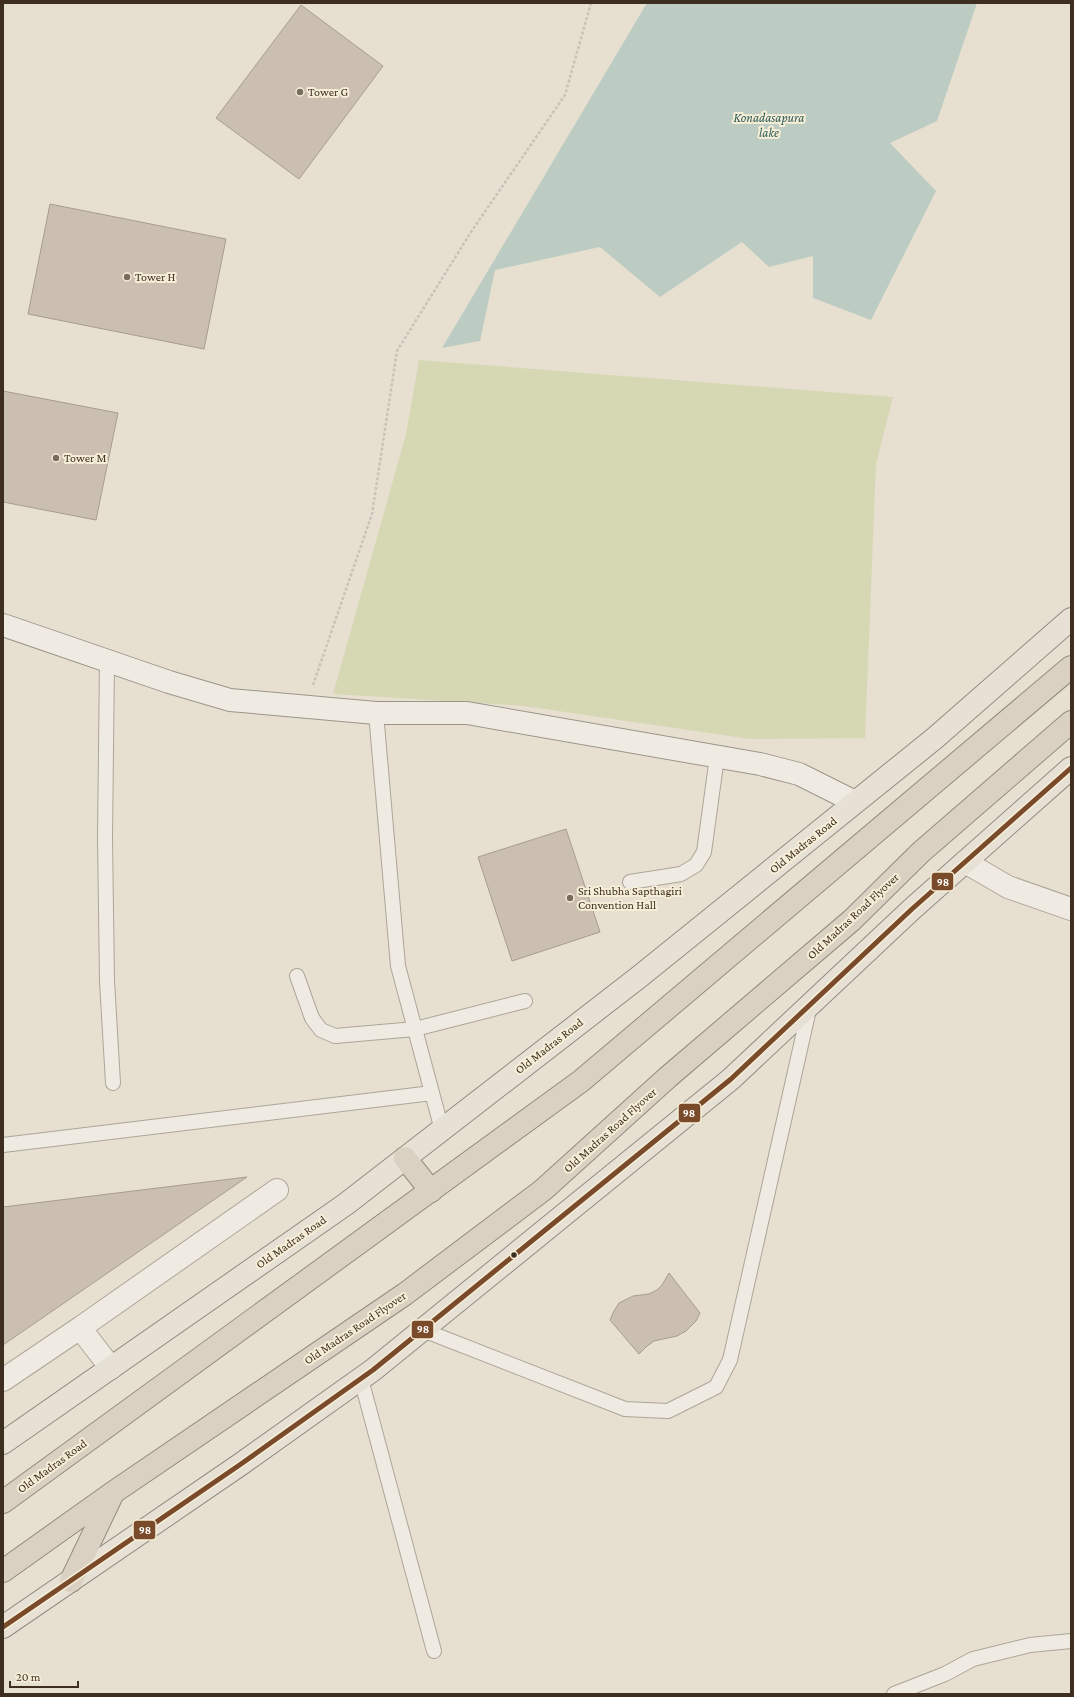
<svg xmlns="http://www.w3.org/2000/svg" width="1074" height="1697" font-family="'Crimson Pro',serif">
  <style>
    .green { fill: #d6d7b3 }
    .water { fill: #bcccc2 }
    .building { fill: #cbbfb2; stroke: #a89c90 }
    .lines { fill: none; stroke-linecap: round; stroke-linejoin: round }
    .lane-casing { stroke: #ada599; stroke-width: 16 }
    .street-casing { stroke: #ada599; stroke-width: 24 }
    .secondary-casing { stroke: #9c958a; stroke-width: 24 }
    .primary-casing { stroke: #928b80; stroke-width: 24 }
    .highway-casing { stroke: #928b80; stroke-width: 24 }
    .path { stroke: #c8c2b9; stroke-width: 2.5; stroke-dasharray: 3 2; stroke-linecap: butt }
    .lane { stroke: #efebe3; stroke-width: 14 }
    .street { stroke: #efebe3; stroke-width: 22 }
    .secondary { stroke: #efebe3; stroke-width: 22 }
    .primary { stroke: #e6e1d4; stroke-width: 22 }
    .highway { stroke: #dad1c2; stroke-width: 22 }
    .bus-1-casing { stroke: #f7eed8; stroke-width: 8 }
    .bus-1 { stroke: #7a4b2a; stroke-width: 5 }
    .poi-dot { fill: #786c5e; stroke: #f7eed8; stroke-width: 1.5 }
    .bus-dot { fill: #3d2e20; stroke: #f7eed8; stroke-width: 1.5 }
    .labels { text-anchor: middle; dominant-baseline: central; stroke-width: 4; stroke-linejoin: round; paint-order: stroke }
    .poi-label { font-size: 12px; fill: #3d2e20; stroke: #f7eed8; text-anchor: start }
    .street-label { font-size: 12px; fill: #3d2e20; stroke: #f7eed8 }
    .water-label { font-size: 13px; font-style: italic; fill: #2f5d5a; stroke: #f7eed8 }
    .line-badge { stroke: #f7eed8; stroke-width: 1.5 }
    .badge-label { font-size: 11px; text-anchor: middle; font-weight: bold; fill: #fff }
  </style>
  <rect width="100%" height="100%" fill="#e7e0d1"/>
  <path class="green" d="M 419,360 L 893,397 L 876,464 L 865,738 L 750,739 L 524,706 L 333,694 L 406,434 Z"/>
  <path class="water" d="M 647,3 L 977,3 L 937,121 L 890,143 L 936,191 L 871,320 L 813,298 L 813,256 L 769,267 L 742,242 L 660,297 L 600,247 L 495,270 L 480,341 L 442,348 Z"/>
  <g class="building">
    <path d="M 301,5 L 383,66 L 299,179 L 216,118 Z"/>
    <path d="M 50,204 L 226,239 L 204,349 L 28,314 Z"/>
    <path d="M 3,391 L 118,413 L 96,520 L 3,502 Z"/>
    <path d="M 566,829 L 600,932 L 512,961 L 478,857 Z"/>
    <path d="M 247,1177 L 3,1345 L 3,1207 Z"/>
    <path d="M 669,1273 L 700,1313 L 696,1321 L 686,1331 L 677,1336 L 654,1341 L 646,1347 L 639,1354 L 610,1320 L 614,1311 L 619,1303 L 633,1296 L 649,1294 L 657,1290 L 662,1285 Z"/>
  </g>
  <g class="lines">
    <g class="lane-casing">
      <g id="lane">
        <path d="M 107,661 L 105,838 L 107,981 L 113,1083"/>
        <path d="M 376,713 L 398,966 L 442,1130"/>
        <path d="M 630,882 L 681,874 L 696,865 L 704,852 L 717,757"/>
        <path d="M 297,976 L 312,1018 L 321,1030 L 335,1036 L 415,1029 L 525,1001"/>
        <path d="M 3,1145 L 432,1093"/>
        <path d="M 423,1330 L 625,1409 L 668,1411 L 716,1387 L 730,1360 L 810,1005"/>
        <path d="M 361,1379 L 434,1651"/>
        <path d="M 894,1694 L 945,1674 L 973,1659 L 1030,1645 L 1071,1641"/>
      </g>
    </g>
    <g class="street-casing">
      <g id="street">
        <path d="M 965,862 L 1008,887 L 1071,909"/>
        <path d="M 80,1328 L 277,1190"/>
        <path d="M 3,1380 L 80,1328 L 111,1368"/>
      </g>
    </g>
    <g class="secondary-casing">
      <path id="secondary" d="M 3,625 L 169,682 L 230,700 L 376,713 L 467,713 L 760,764 L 799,774 L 855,802"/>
    </g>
    <g class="primary-casing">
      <g id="primary">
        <path d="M 3,1443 L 346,1204 L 639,977 L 935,738 L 1071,619"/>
        <path d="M 3,1627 L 241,1464 L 373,1370 L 731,1079 L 912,909 L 1071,768"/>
      </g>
    </g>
    <g class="highway-casing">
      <g id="highway">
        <path d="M 405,1158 L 431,1191"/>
        <path d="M 3,1502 L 581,1081 L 1071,667"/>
        <path d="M 3,1571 L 114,1492 L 405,1294 L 543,1190 L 668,1077 L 852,920 L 921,852 L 1071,722"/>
        <path d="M 71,1581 L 112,1495"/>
      </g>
    </g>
    <path class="path" d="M 313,685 L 372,514 L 397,351 L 471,232 L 565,95 L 591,3"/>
    <use href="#lane" class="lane"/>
    <use href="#street" class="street"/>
    <use href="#secondary" class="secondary"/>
    <use href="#primary" class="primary"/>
    <use href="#highway" class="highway"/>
    <g class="bus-1-casing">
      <path id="bus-1" d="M 3,1627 L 241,1464 L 373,1370 L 731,1079 L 912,909 L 1071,768"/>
    </g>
    <use href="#bus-1" class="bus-1"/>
  </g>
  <g class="poi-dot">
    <circle cx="300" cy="92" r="4"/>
    <circle cx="127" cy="277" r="4"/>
    <circle cx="56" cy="458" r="4"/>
    <circle cx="570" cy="898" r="4"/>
  </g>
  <circle class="bus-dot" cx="514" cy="1255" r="3.5"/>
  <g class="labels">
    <g class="poi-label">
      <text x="308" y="92">Tower G</text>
      <text x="135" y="277">Tower H</text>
      <text x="64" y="458">Tower M</text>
      <text x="578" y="891">Sri Shubha Sapthagiri<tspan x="578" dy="14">Convention Hall</tspan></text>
    </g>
    <g class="street-label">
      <text transform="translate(803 845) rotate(-39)">Old Madras Road</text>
      <text transform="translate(853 916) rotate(-43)">Old Madras Road Flyover</text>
      <text transform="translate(549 1046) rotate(-38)">Old Madras Road</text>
      <text transform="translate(610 1130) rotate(-42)">Old Madras Road Flyover</text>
      <text transform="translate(291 1242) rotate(-35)">Old Madras Road</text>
      <text transform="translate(355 1328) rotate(-34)">Old Madras Road Flyover</text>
      <text transform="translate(52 1466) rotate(-36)">Old Madras Road</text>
    </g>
    <g class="water-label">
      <text x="769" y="117">Konadasapura<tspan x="769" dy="15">lake</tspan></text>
    </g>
  </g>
  <g class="line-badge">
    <rect x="931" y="872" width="23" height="19" rx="4" fill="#7a4b2a"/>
    <rect x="678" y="1103" width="23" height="20" rx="4" fill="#7a4b2a"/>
    <rect x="411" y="1320" width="23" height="19" rx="4" fill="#7a4b2a"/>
    <rect x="133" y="1520" width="23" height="20" rx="4" fill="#7a4b2a"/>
  </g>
  <g class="badge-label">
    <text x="943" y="886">98</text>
    <text x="689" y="1117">98</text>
    <text x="423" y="1333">98</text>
    <text x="145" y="1534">98</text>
  </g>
  <rect width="1074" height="1697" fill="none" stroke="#3d2e20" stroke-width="8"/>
  <path d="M10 1681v6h68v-6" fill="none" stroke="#3d2e20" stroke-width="2"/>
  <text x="16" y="1681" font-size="12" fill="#3d2e20" stroke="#f7eed8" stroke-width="3" paint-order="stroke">20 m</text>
</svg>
